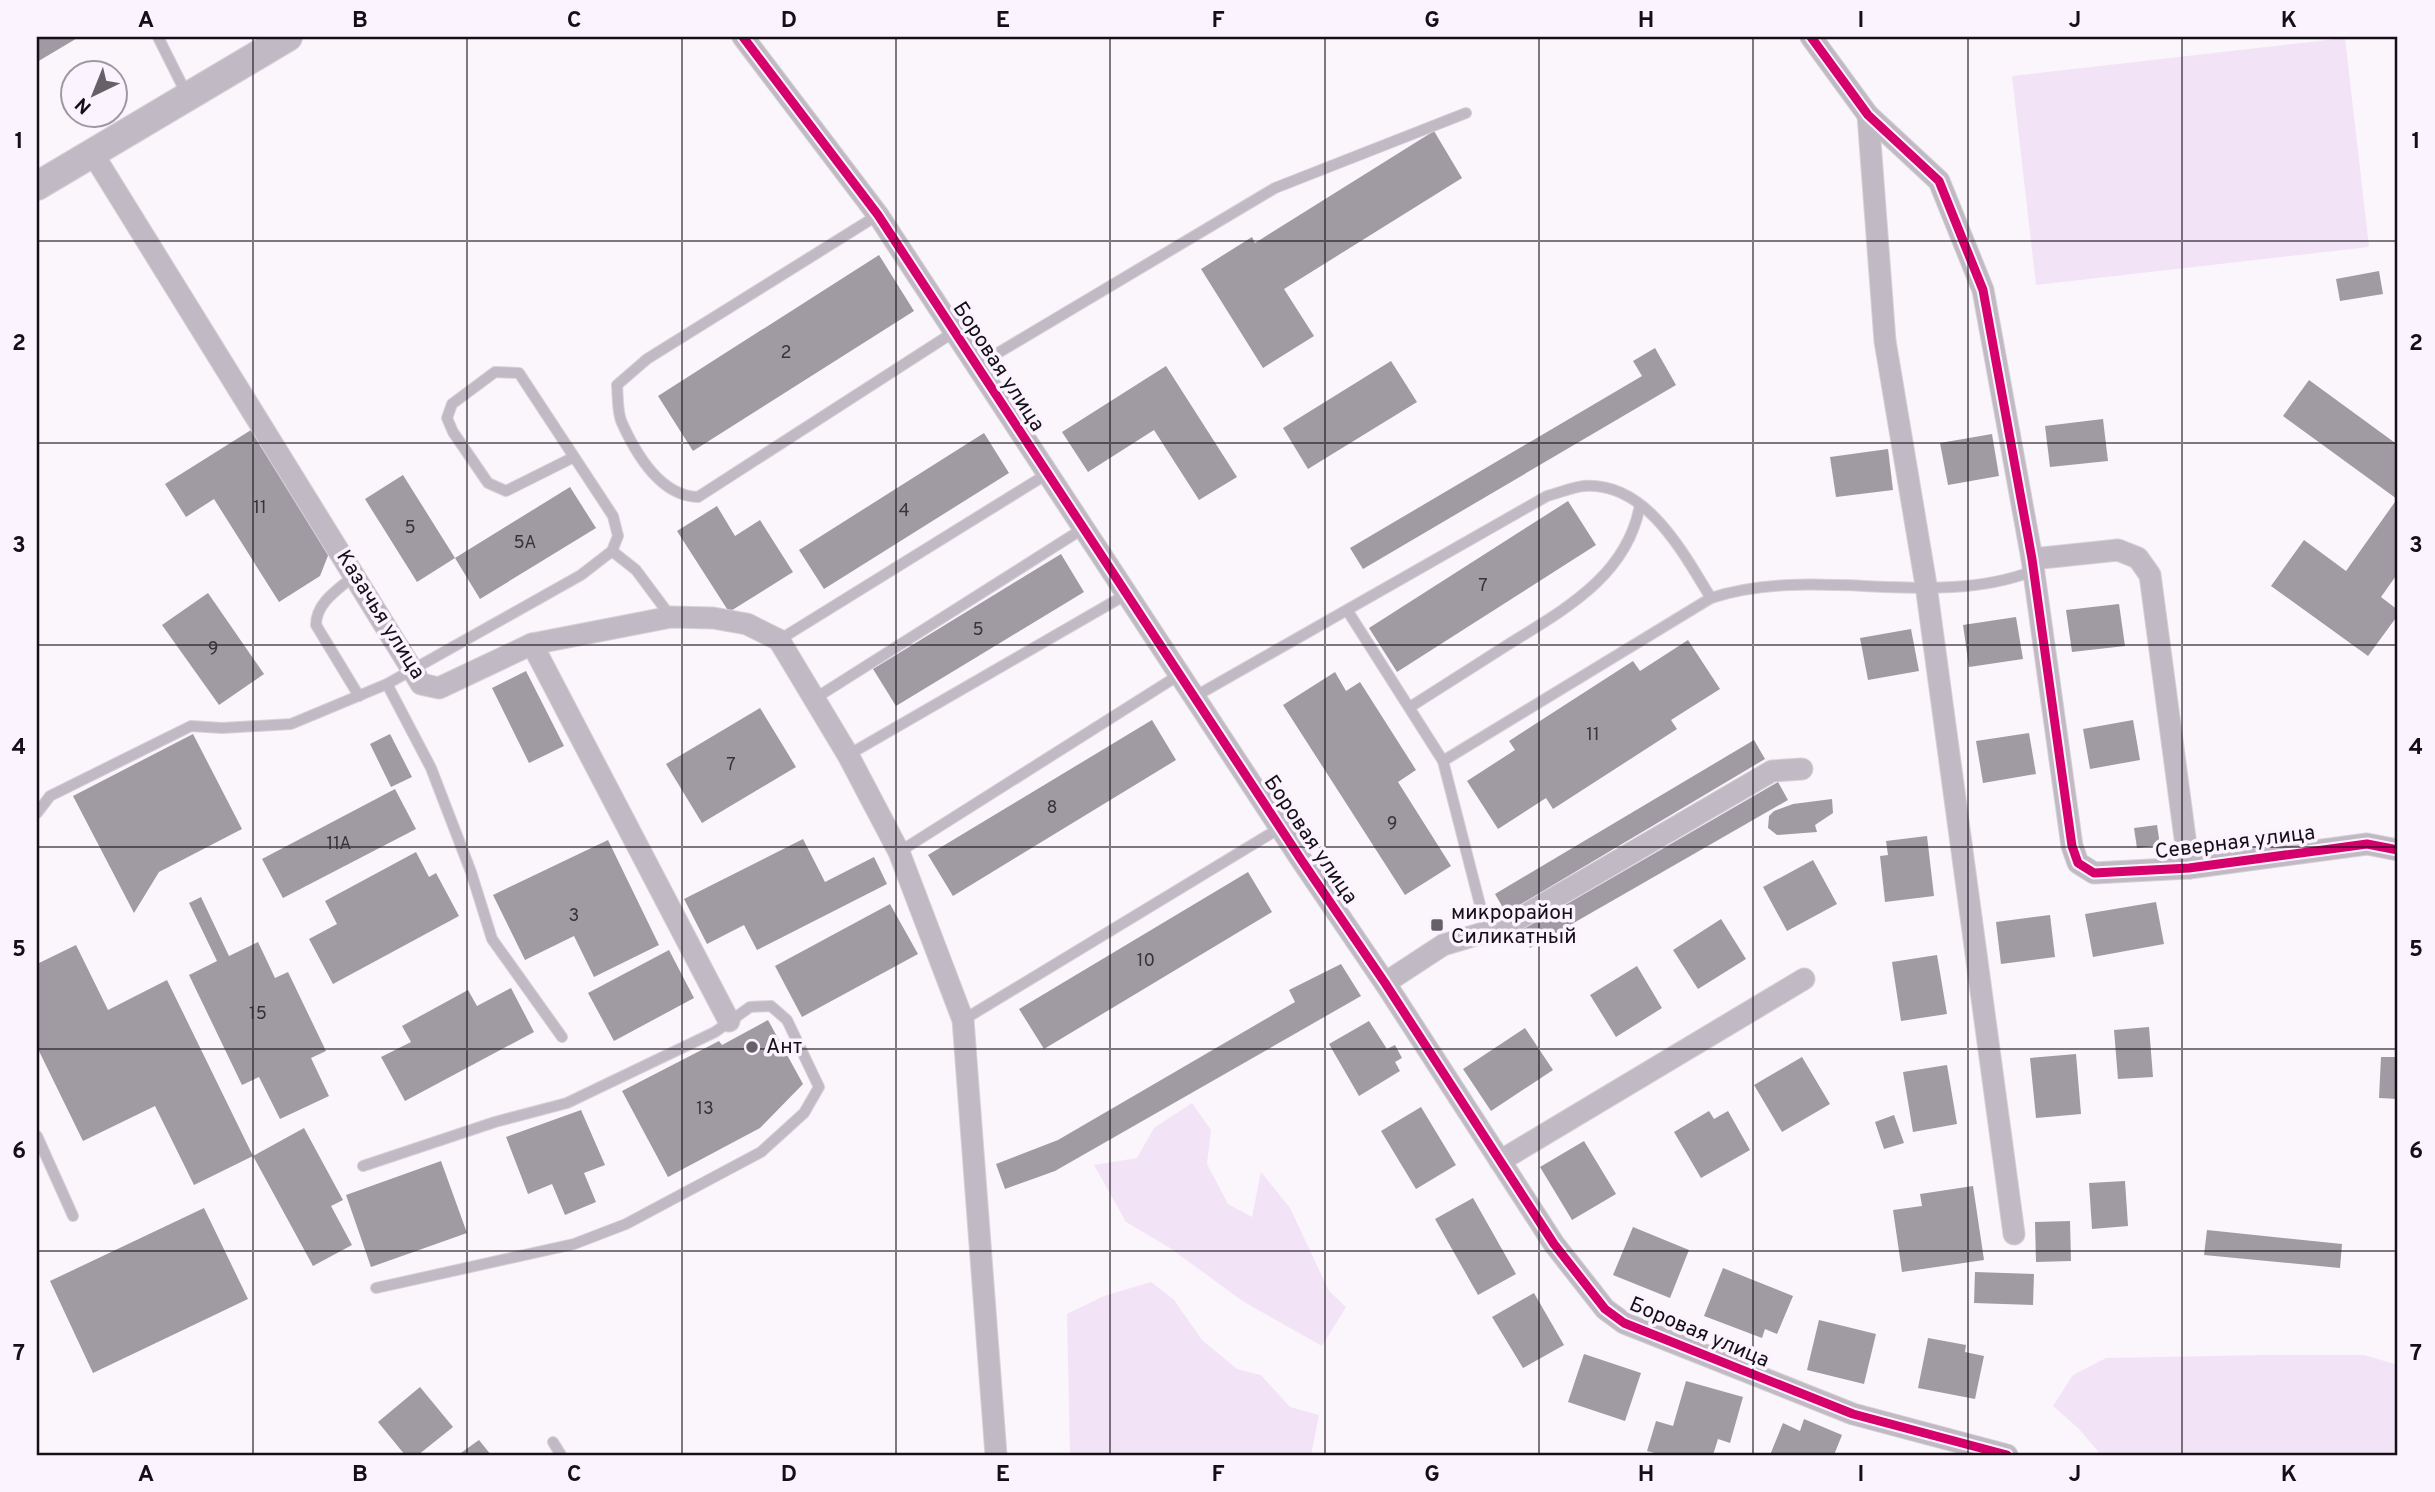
<svg xmlns="http://www.w3.org/2000/svg" width="2435" height="1492" font-family="Overpass,sans-serif">
  <style>
    .green { fill: #f2e4f6 }
    .building { fill: #a09ba2 }
    .lines { fill: none; stroke-linecap: round; stroke-linejoin: round }
    .service-casing { stroke: #d5d2d6; stroke-width: 12 }
    .minor-casing { stroke: #d5d2d6; stroke-width: 23 }
    .tertiary-casing { stroke: #d5d2d6; stroke-width: 30 }
    .service { stroke: #c1b9c4; stroke-width: 10 }
    .minor { stroke: #c1b9c4; stroke-width: 21 }
    .tertiary { stroke: #c1b9c4; stroke-width: 28 }
    .cycleway-casing { stroke: #fbf3fe; stroke-width: 13 }
    .cycleway { stroke: #d6006c; stroke-width: 9 }
    .grid { fill: none; stroke: #160f18; stroke-width: 2; stroke-opacity: 0.55 }
    .poi-dot { fill: #666067; stroke: #fbf3fe; stroke-width: 2.5 }
    .labels { text-anchor: middle; dominant-baseline: central; stroke-width: 7; stroke-linejoin: round; paint-order: stroke }
    .number-label { font-size: 18px; fill: #38323a }
    .street-label { font-size: 21px; fill: #160f18; stroke: #fbf3fe }
    .poi-label { font-size: 21px; fill: #160f18; stroke: #fbf3fe; text-anchor: start }
    .neatline { fill: none; stroke: #160f18; stroke-width: 2.5 }
    .grid-label { font-size: 23px; text-anchor: middle; font-weight: bold; fill: #160f18 }
  </style>
  <rect width="100%" height="100%" fill="#faf6fb"/>
  <g class="green">
    <path d="M 2345,38 L 2369,247 L 2036,285 L 2012,76 Z"/>
    <path d="M 1192,1103 L 1211,1130 L 1207,1164 L 1228,1204 L 1252,1217 L 1261,1172 L 1290,1208 L 1329,1291 L 1346,1307 L 1322,1346 L 1244,1302 L 1170,1248 L 1126,1222 L 1094,1165 L 1137,1158 L 1154,1128 Z"/>
    <path d="M 1151,1282 L 1174,1300 L 1202,1340 L 1237,1369 L 1261,1375 L 1290,1407 L 1319,1415 L 1311,1455 L 1070,1455 L 1067,1314 L 1104,1296 Z"/>
    <path d="M 2265,1355 L 2364,1355 L 2398,1365 L 2398,1455 L 2101,1455 L 2079,1429 L 2053,1406 L 2073,1375 L 2106,1358 Z"/>
  </g>
  <g class="building">
    <path d="M 37,37 L 79,37 L 37,62 Z"/>
    <path d="M 1434,131 L 1462,178 L 1284,289 L 1314,336 L 1263,368 L 1201,269 L 1252,237 L 1255,243 Z"/>
    <path d="M 879,255 L 914,311 L 693,451 L 658,396 Z"/>
    <path d="M 2379,271 L 2383,294 L 2340,301 L 2336,279 Z"/>
    <path d="M 1655,348 L 1676,385 L 1363,569 L 1350,548 L 1642,376 L 1633,361 Z"/>
    <path d="M 1391,361 L 1417,402 L 1308,469 L 1283,428 Z"/>
    <path d="M 1166,366 L 1237,477 L 1199,500 L 1154,430 L 1088,472 L 1062,432 Z"/>
    <path d="M 2309,380 L 2398,445 L 2398,573 L 2381,597 L 2398,610 L 2398,615 L 2368,656 L 2271,586 L 2304,540 L 2346,571 L 2397,499 L 2283,416 Z"/>
    <path d="M 2103,419 L 2108,461 L 2050,467 L 2045,426 Z"/>
    <path d="M 251,430 L 329,553 L 320,576 L 279,602 L 214,499 L 186,517 L 165,484 Z"/>
    <path d="M 984,433 L 1009,473 L 824,589 L 799,550 Z"/>
    <path d="M 1992,434 L 1999,476 L 1948,485 L 1940,443 Z"/>
    <path d="M 1888,449 L 1893,490 L 1836,497 L 1830,457 Z"/>
    <path d="M 403,475 L 455,558 L 417,582 L 365,499 Z"/>
    <path d="M 570,487 L 596,528 L 480,599 L 455,558 Z"/>
    <path d="M 1568,501 L 1596,545 L 1397,672 L 1369,628 Z"/>
    <path d="M 717,506 L 735,536 L 760,520 L 793,572 L 729,612 L 677,531 Z"/>
    <path d="M 1061,554 L 1084,592 L 896,706 L 873,669 Z"/>
    <path d="M 208,593 L 264,674 L 219,705 L 162,625 Z"/>
    <path d="M 2119,604 L 2125,646 L 2072,652 L 2066,610 Z"/>
    <path d="M 2016,617 L 2023,659 L 1969,667 L 1963,625 Z"/>
    <path d="M 1911,629 L 1919,671 L 1868,680 L 1860,638 Z"/>
    <path d="M 1688,640 L 1720,689 L 1671,720 L 1677,729 L 1553,809 L 1546,798 L 1498,829 L 1467,781 L 1515,750 L 1509,741 L 1633,661 L 1640,671 Z"/>
    <path d="M 526,671 L 564,746 L 529,763 L 492,688 Z"/>
    <path d="M 1335,672 L 1346,691 L 1360,682 L 1416,770 L 1398,782 L 1451,866 L 1405,895 L 1283,705 Z"/>
    <path d="M 760,708 L 796,767 L 702,823 L 666,764 Z"/>
    <path d="M 1152,720 L 1176,760 L 953,896 L 928,855 Z"/>
    <path d="M 2133,720 L 2140,760 L 2090,769 L 2083,729 Z"/>
    <path d="M 2029,733 L 2036,774 L 1983,783 L 1976,741 Z"/>
    <path d="M 193,734 L 242,829 L 159,872 L 134,913 L 73,796 Z"/>
    <path d="M 390,734 L 412,777 L 391,787 L 370,744 Z"/>
    <path d="M 1754,740 L 1765,759 L 1506,913 L 1495,894 Z"/>
    <path d="M 1778,782 L 1788,800 L 1530,948 L 1520,931 Z"/>
    <path d="M 395,789 L 416,829 L 283,898 L 262,859 Z"/>
    <path d="M 1832,799 L 1833,813 L 1815,825 L 1817,832 L 1777,835 L 1768,828 L 1769,816 L 1774,811 L 1793,804 Z"/>
    <path d="M 2157,825 L 2160,845 L 2137,848 L 2134,828 Z"/>
    <path d="M 1927,836 L 1934,896 L 1885,902 L 1880,856 L 1888,855 L 1886,841 Z"/>
    <path d="M 803,839 L 825,882 L 874,857 L 887,884 L 757,950 L 744,925 L 707,944 L 684,899 Z"/>
    <path d="M 608,840 L 659,945 L 594,977 L 574,936 L 525,960 L 493,895 Z"/>
    <path d="M 416,852 L 429,877 L 436,873 L 459,916 L 333,984 L 309,939 L 337,924 L 325,901 Z"/>
    <path d="M 1813,860 L 1837,904 L 1787,931 L 1763,887 Z"/>
    <path d="M 1248,872 L 1272,912 L 1044,1049 L 1019,1009 Z"/>
    <path d="M 201,897 L 229,956 L 258,942 L 275,978 L 288,972 L 326,1051 L 311,1058 L 329,1096 L 280,1119 L 259,1077 L 242,1085 L 189,975 L 217,961 L 189,903 Z"/>
    <path d="M 2156,902 L 2164,944 L 2093,957 L 2085,914 Z"/>
    <path d="M 890,904 L 918,954 L 802,1017 L 775,966 Z"/>
    <path d="M 2050,915 L 2055,957 L 2001,964 L 1996,922 Z"/>
    <path d="M 1721,919 L 1746,959 L 1698,989 L 1673,950 Z"/>
    <path d="M 76,945 L 108,1010 L 167,980 L 253,1156 L 304,1128 L 343,1200 L 331,1206 L 352,1245 L 313,1266 L 253,1156 L 194,1185 L 155,1106 L 83,1141 L 37,1047 L 37,964 Z"/>
    <path d="M 669,950 L 694,998 L 614,1041 L 588,993 Z"/>
    <path d="M 1937,955 L 1947,1014 L 1901,1021 L 1892,962 Z"/>
    <path d="M 1341,964 L 1361,996 L 1055,1171 L 1005,1189 L 996,1164 L 1058,1140 L 1295,1002 L 1289,990 Z"/>
    <path d="M 1637,966 L 1662,1008 L 1616,1037 L 1590,995 Z"/>
    <path d="M 511,988 L 534,1032 L 405,1101 L 381,1057 L 411,1042 L 402,1026 L 468,990 L 477,1006 Z"/>
    <path d="M 768,1020 L 803,1084 L 760,1128 L 668,1177 L 622,1091 L 719,1041 L 722,1045 Z"/>
    <path d="M 1369,1021 L 1387,1049 L 1395,1045 L 1402,1058 L 1395,1062 L 1400,1071 L 1359,1096 L 1329,1044 Z"/>
    <path d="M 2149,1027 L 2153,1077 L 2118,1079 L 2114,1030 Z"/>
    <path d="M 1525,1028 L 1553,1070 L 1491,1111 L 1463,1069 Z"/>
    <path d="M 2076,1054 L 2081,1114 L 2036,1118 L 2030,1058 Z"/>
    <path d="M 1802,1057 L 1830,1104 L 1782,1132 L 1754,1085 Z"/>
    <path d="M 2381,1057 L 2398,1057 L 2398,1099 L 2379,1098 Z"/>
    <path d="M 1947,1065 L 1957,1124 L 1913,1132 L 1903,1072 Z"/>
    <path d="M 1421,1107 L 1456,1165 L 1416,1189 L 1381,1131 Z"/>
    <path d="M 581,1110 L 605,1165 L 584,1173 L 596,1202 L 565,1215 L 552,1184 L 528,1194 L 506,1137 Z"/>
    <path d="M 1709,1111 L 1714,1119 L 1728,1111 L 1750,1150 L 1701,1178 L 1674,1132 Z"/>
    <path d="M 1894,1115 L 1904,1143 L 1884,1149 L 1875,1122 Z"/>
    <path d="M 1584,1141 L 1616,1194 L 1572,1220 L 1540,1167 Z"/>
    <path d="M 441,1161 L 467,1233 L 371,1267 L 346,1195 Z"/>
    <path d="M 2125,1181 L 2128,1226 L 2092,1229 L 2089,1183 Z"/>
    <path d="M 1973,1186 L 1984,1260 L 1902,1272 L 1893,1210 L 1922,1206 L 1920,1194 Z"/>
    <path d="M 1473,1198 L 1516,1274 L 1478,1295 L 1435,1219 Z"/>
    <path d="M 204,1208 L 248,1299 L 93,1373 L 50,1281 Z"/>
    <path d="M 2070,1221 L 2071,1261 L 2036,1262 L 2035,1222 Z"/>
    <path d="M 1633,1227 L 1689,1250 L 1670,1298 L 1613,1275 Z"/>
    <path d="M 2207,1230 L 2342,1244 L 2340,1268 L 2204,1255 Z"/>
    <path d="M 1723,1268 L 1793,1296 L 1777,1334 L 1765,1329 L 1762,1338 L 1704,1316 Z"/>
    <path d="M 1975,1272 L 2034,1274 L 2033,1305 L 1974,1303 Z"/>
    <path d="M 1534,1293 L 1564,1345 L 1523,1368 L 1492,1317 Z"/>
    <path d="M 1819,1320 L 1876,1334 L 1864,1384 L 1807,1370 Z"/>
    <path d="M 1928,1338 L 1966,1345 L 1965,1352 L 1984,1356 L 1975,1399 L 1918,1388 Z"/>
    <path d="M 1584,1354 L 1641,1373 L 1625,1421 L 1568,1402 Z"/>
    <path d="M 1686,1381 L 1743,1397 L 1730,1443 L 1718,1439 L 1713,1455 L 1662,1455 L 1647,1451 L 1656,1421 L 1673,1426 Z"/>
    <path d="M 420,1387 L 453,1427 L 418,1455 L 405,1455 L 378,1422 Z"/>
    <path d="M 1804,1419 L 1842,1435 L 1834,1455 L 1770,1455 L 1783,1423 L 1800,1431 Z"/>
    <path d="M 479,1440 L 491,1455 L 458,1455 Z"/>
  </g>
  <g class="lines">
    <g class="service-casing">
      <g id="service">
        <path d="M 158,37 L 187,95"/>
        <path d="M 878,215 L 647,359 L 617,385 C 618,396 617,413 622,423 C 636,454 661,496 698,497 L 954,332"/>
        <path d="M 976,366 L 1275,188 L 1466,113"/>
        <path d="M 612,551 L 636,570 L 671,617"/>
        <path d="M 355,575 C 339,589 316,602 316,625 L 359,696"/>
        <path d="M 1711,598 C 1816,564 1932,610 2033,571"/>
        <path d="M 779,640 L 1047,474"/>
        <path d="M 387,684 L 431,768 L 471,872 L 492,939 L 562,1037"/>
        <path d="M 1194,697 L 1547,496 C 1559,493 1572,487 1584,486 C 1647,482 1683,553 1711,598 L 1443,761 L 1347,610"/>
        <path d="M 814,699 L 1084,528"/>
        <path d="M 1410,707 C 1443,686 1476,665 1509,644 C 1565,609 1627,576 1640,505"/>
        <path d="M 848,755 L 1127,594"/>
        <path d="M 1443,761 L 1487,932"/>
        <path d="M 37,813 L 50,796 L 191,726 L 222,728 L 291,724 L 387,684 L 581,575 L 612,551 L 618,536 L 613,516 L 519,373 L 495,372 L 452,404 L 447,418 L 453,432 L 488,483 L 506,491 L 572,458"/>
        <path d="M 899,852 L 1179,675"/>
        <path d="M 963,1020 L 1280,828"/>
        <path d="M 37,1136 L 73,1216"/>
        <path d="M 363,1166 L 495,1122 L 567,1103 L 715,1032 L 750,1007 L 771,1006 L 787,1020 L 819,1087 L 804,1113 L 761,1152 L 626,1224 L 574,1244 L 376,1288"/>
        <path d="M 553,1442 L 561,1455"/>
      </g>
    </g>
    <g class="minor-casing">
      <g id="minor">
        <path d="M 743,37 L 878,215 L 1302,861 L 1385,983 L 1554,1244 L 1605,1309 L 1624,1323 L 1853,1414 L 2007,1455"/>
        <path d="M 1811,37 L 1868,115 L 1939,181 L 1983,290 L 2032,559 L 2072,846 L 2078,863 L 2094,873 L 2189,868 L 2367,844 L 2398,850"/>
        <path d="M 1868,115 L 1885,341 L 1926,585 L 2014,1234"/>
        <path d="M 93,154 L 421,684 L 439,688 L 532,644 L 729,1021"/>
        <path d="M 2032,559 L 2118,550 L 2138,558 L 2150,575 L 2189,868"/>
        <path d="M 532,644 L 671,617 L 713,618 L 747,624 L 779,640 L 848,755 L 899,852 L 963,1020 L 996,1455"/>
        <path d="M 1385,983 L 1443,945 L 1506,926 L 1772,771 L 1802,769"/>
        <path d="M 1500,1161 L 1804,979"/>
      </g>
    </g>
    <g class="tertiary-casing">
      <path id="tertiary" d="M 37,186 L 288,37"/>
    </g>
    <use href="#service" class="service"/>
    <use href="#minor" class="minor"/>
    <use href="#tertiary" class="tertiary"/>
    <g class="cycleway-casing">
      <g id="cycleway">
        <path d="M 743,37 L 878,215 L 1302,861 L 1385,983 L 1554,1244 L 1605,1309 L 1624,1323 L 1853,1414 L 2007,1455"/>
        <path d="M 1811,37 L 1868,115 L 1939,181 L 1983,290 L 2032,559 L 2072,846 L 2078,863 L 2094,873 L 2189,868 L 2367,844 L 2398,850"/>
      </g>
    </g>
    <use href="#cycleway" class="cycleway"/>
  </g>
  <path class="grid" d="M 253,37 L 253,1455M 467,37 L 467,1455M 682,37 L 682,1455M 896,37 L 896,1455M 1110,37 L 1110,1455M 1325,37 L 1325,1455M 1539,37 L 1539,1455M 1753,37 L 1753,1455M 1968,37 L 1968,1455M 2182,37 L 2182,1455M 37,241 L 2398,241M 37,443 L 2398,443M 37,645 L 2398,645M 37,847 L 2398,847M 37,1049 L 2398,1049M 37,1251 L 2398,1251"/>
  <g class="poi-dot">
    <rect x="1430" y="918" width="14" height="14" rx="3.5"/>
    <circle cx="752" cy="1047" r="7"/>
  </g>
  <g class="labels">
    <g class="number-label">
      <text x="786" y="353">2</text>
      <text x="260" y="508">11</text>
      <text x="904" y="511">4</text>
      <text x="410" y="528">5</text>
      <text x="525" y="543">5А</text>
      <text x="1483" y="586">7</text>
      <text x="978" y="630">5</text>
      <text x="213" y="649">9</text>
      <text x="1593" y="735">11</text>
      <text x="731" y="765">7</text>
      <text x="1052" y="808">8</text>
      <text x="1392" y="824">9</text>
      <text x="339" y="844">11А</text>
      <text x="574" y="916">3</text>
      <text x="1146" y="961">10</text>
      <text x="258" y="1014">15</text>
      <text x="705" y="1109">13</text>
    </g>
    <g class="street-label">
      <text transform="translate(998 367) rotate(57)">Боровая улица</text>
      <text transform="translate(380 615) rotate(58)">Казачья улица</text>
      <text transform="translate(1310 840) rotate(56)">Боровая улица</text>
      <text transform="translate(2235 843) rotate(-7)">Северная улица</text>
      <text transform="translate(1699 1333) rotate(23)">Боровая улица</text>
    </g>
    <g class="poi-label">
      <text x="1451" y="913">микрорайон<tspan x="1451" dy="24">Силикатный</tspan></text>
      <text x="766" y="1047">Ант</text>
    </g>
  </g>
  <rect width="2435" height="1492" fill="none" stroke="#fbf3fe" stroke-width="77"/>
  <g transform="translate(94 94) rotate(223)"><circle r="33" fill="#fbf3fe" stroke="#9f98a2" stroke-width="2"/>
  <path d="M0-5L12 26L0 18L-12 26Z" fill="#666067"/>
  <text y="-10" font-size="19" font-weight="bold" text-anchor="middle" fill="#160f18">N</text>
  </g>
  <rect x="38" y="38" width="2358" height="1416" class="neatline"/>
  <g class="grid-label">
    <text x="146" y="27">A</text>
    <text x="360" y="27">B</text>
    <text x="574" y="27">C</text>
    <text x="789" y="27">D</text>
    <text x="1003" y="27">E</text>
    <text x="1218" y="27">F</text>
    <text x="1432" y="27">G</text>
    <text x="1646" y="27">H</text>
    <text x="1861" y="27">I</text>
    <text x="2075" y="27">J</text>
    <text x="2289" y="27">K</text>
    <text x="19" y="148">1</text>
    <text x="2416" y="148">1</text>
    <text x="19" y="350">2</text>
    <text x="2416" y="350">2</text>
    <text x="19" y="552">3</text>
    <text x="2416" y="552">3</text>
    <text x="19" y="754">4</text>
    <text x="2416" y="754">4</text>
    <text x="19" y="956">5</text>
    <text x="2416" y="956">5</text>
    <text x="19" y="1158">6</text>
    <text x="2416" y="1158">6</text>
    <text x="19" y="1360">7</text>
    <text x="2416" y="1360">7</text>
    <text x="146" y="1481">A</text>
    <text x="360" y="1481">B</text>
    <text x="574" y="1481">C</text>
    <text x="789" y="1481">D</text>
    <text x="1003" y="1481">E</text>
    <text x="1218" y="1481">F</text>
    <text x="1432" y="1481">G</text>
    <text x="1646" y="1481">H</text>
    <text x="1861" y="1481">I</text>
    <text x="2075" y="1481">J</text>
    <text x="2289" y="1481">K</text>
  </g>
</svg>
